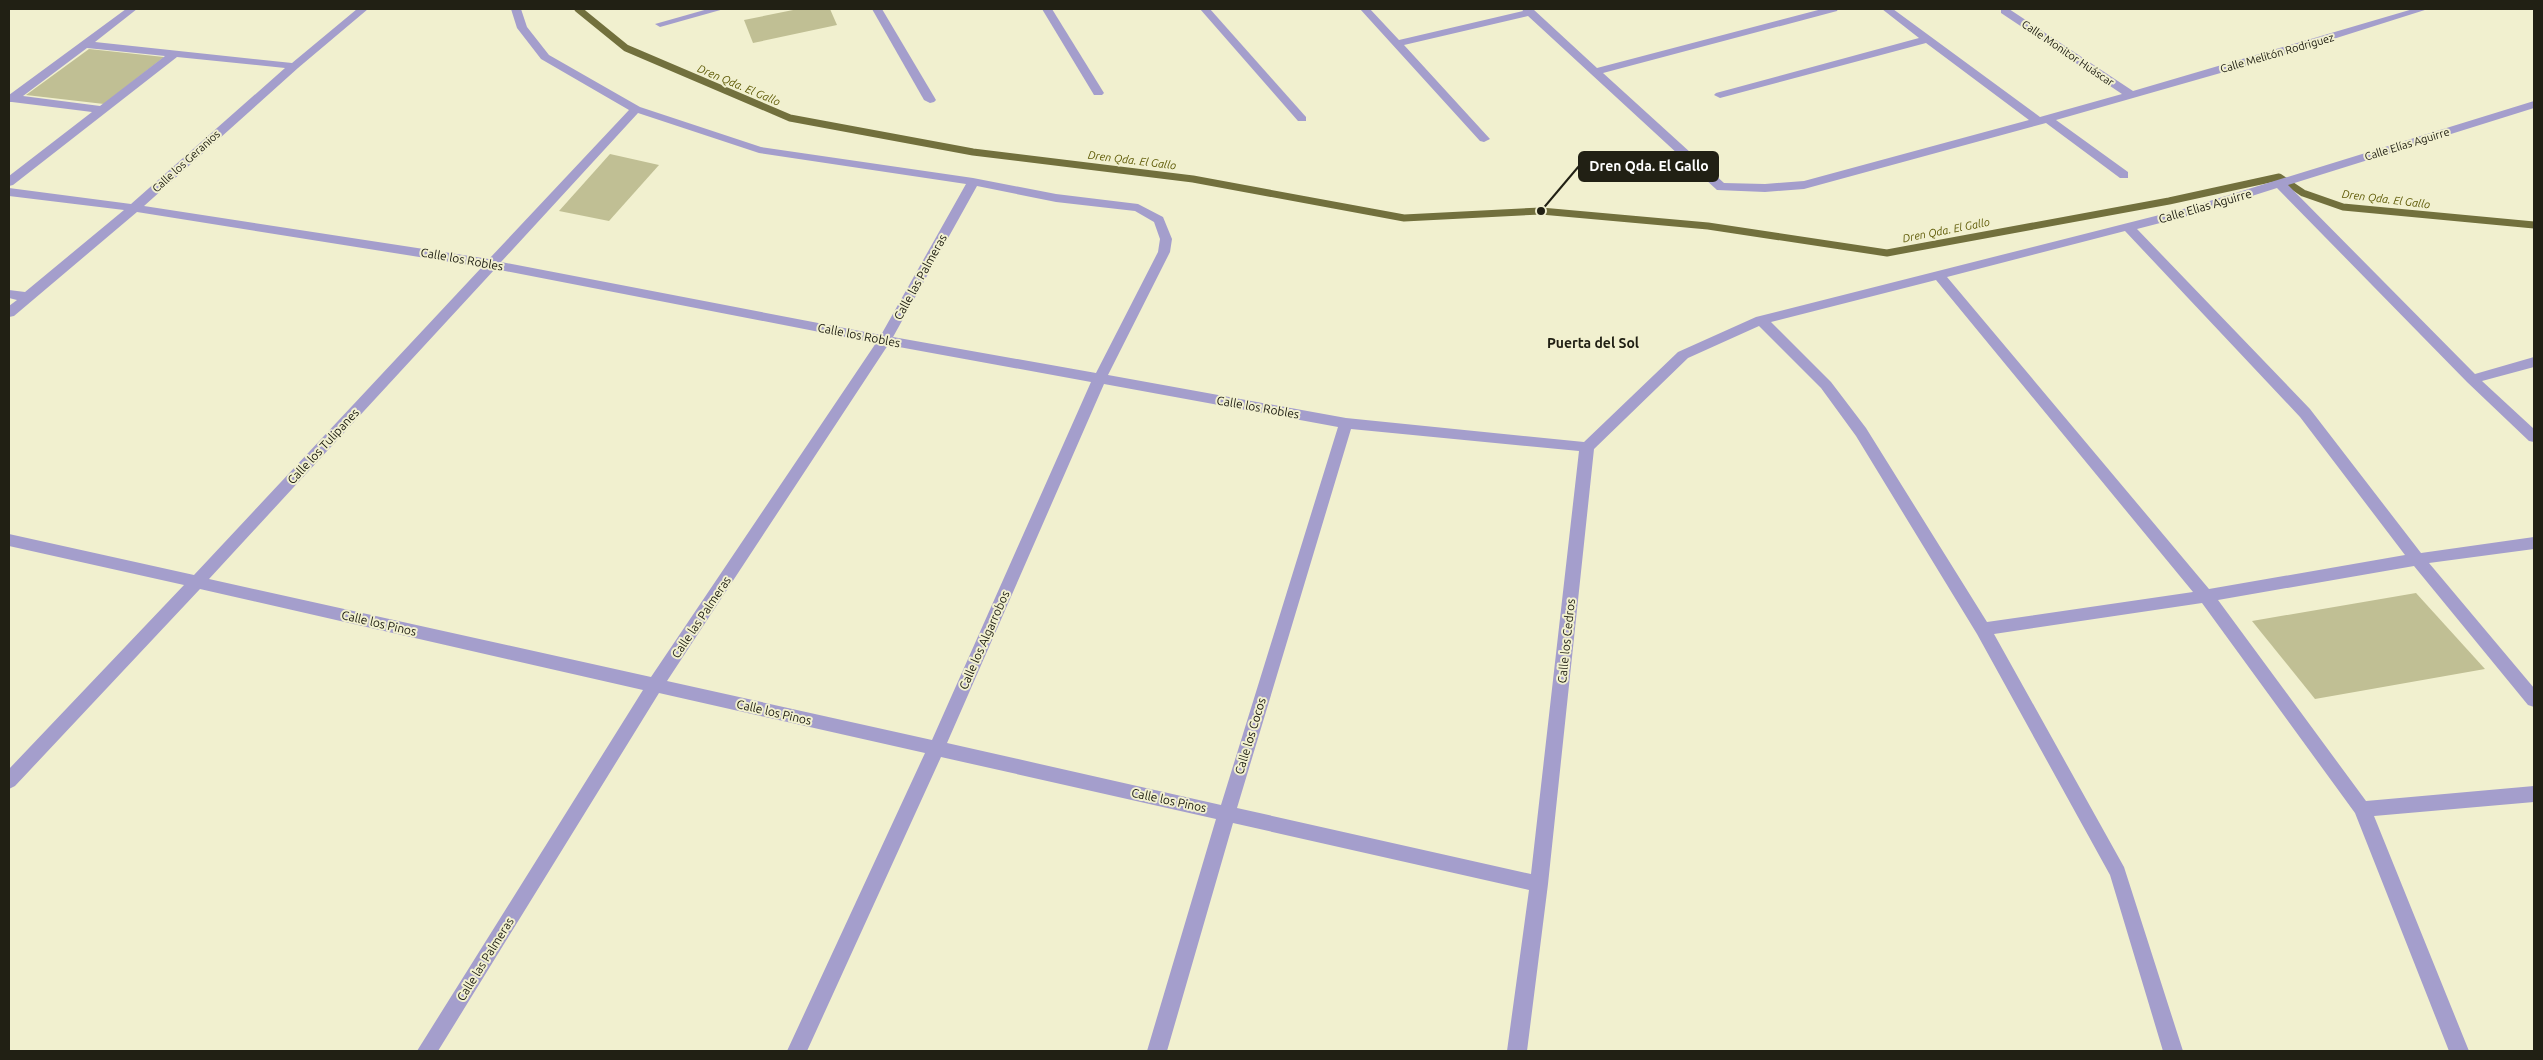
<svg xmlns="http://www.w3.org/2000/svg" width="2543" height="1060" font-family="Ubuntu,sans-serif">
  <style>
    .green { fill: #c0bf94 }
    .lines { fill: none; stroke-linecap: round; stroke-linejoin: round }
    .stream { stroke: #72703d; stroke-width: 7 }
    .street { fill: #a49ecc; fill-rule: evenodd }
    .labels { text-anchor: middle; dominant-baseline: central; stroke-width: 4; stroke-linejoin: round; paint-order: stroke }
    .far-street-label { font-size: 11px; fill: #212014; stroke: #f1f0cf }
    .far-water-label { font-size: 11px; font-style: italic; fill: #5e5a06; stroke: #f1f0cf }
    .street-label { font-size: 12px; fill: #212014; stroke: #f1f0cf }
    .neighbourhood-label { font-size: 14px; font-weight: bold; fill: #212014; stroke: #f1f0cf }
    .leader { fill: none; stroke: #212014; stroke-width: 2 }
    .callout-dot { fill: #212014; stroke: #f1f0cf; stroke-width: 2 }
    .callout { fill: #212014; stroke: #212014; stroke-width: 2 }
    .callout-label { font-size: 14px; text-anchor: middle; font-weight: bold; fill: #fff }
  </style>
  <rect width="100%" height="100%" fill="#f1f0cf"/>
  <g class="green">
    <path d="M 798,9 L 830,9 L 837,25 L 753,43 L 744,20 Z"/>
    <path d="M 89,49 L 164,57 L 104,104 L 26,95 Z"/>
    <path d="M 610,154 L 659,165 L 609,221 L 559,211 Z"/>
    <path d="M 2416,593 L 2485,669 L 2315,699 L 2252,621 Z"/>
  </g>
  <g class="lines">
    <path class="stream" d="M 578,9 L 626,48 L 790,118 L 973,152 L 1193,179 L 1404,218 L 1541,211 L 1708,226 L 1887,253 L 2169,201 L 2279,177 L 2303,193 L 2343,207 L 2534,225"/>
    <g class="street">
      <path d="M 126,9 L 137,9 L 95,42 L 292,63 L 357,9 L 368,9 L 298,68 L 144,206 L 489,259 L 629,110 L 541,59 L 517,28 L 511,9 L 521,9 L 527,27 L 549,55 L 640,107 L 761,147 L 973,178 L 1056,194 L 1138,204 L 1163,217 L 1172,239 L 1170,252 L 1108,375 L 1346,418 L 1584,442 L 1678,352 L 1756,317 L 2187,208 L 2534,101 L 2534,108 L 2288,185 L 2475,374 L 2534,357 L 2534,367 L 2482,381 L 2534,429 L 2534,442 L 2529,441 L 2467,382 L 2277,188 L 2195,214 L 2137,229 L 2310,409 L 2421,553 L 2534,537 L 2534,549 L 2429,563 L 2534,688 L 2534,707 L 2528,705 L 2414,566 L 2218,600 L 2366,801 L 2534,786 L 2534,802 L 2374,816 L 2469,1051 L 2449,1051 L 2355,813 L 2202,603 L 1994,634 L 2124,867 L 2183,1051 L 2163,1051 L 2110,875 L 1977,634 L 1856,436 L 1821,388 L 1759,326 L 1688,358 L 1594,449 L 1548,884 L 1527,1051 L 1507,1051 L 1529,890 L 1233,823 L 1167,1051 L 1147,1051 L 1216,819 L 941,757 L 807,1051 L 787,1051 L 925,753 L 659,693 L 438,1051 L 417,1051 L 643,690 L 200,589 L 15,786 L 9,789 L 9,769 L 184,585 L 9,546 L 9,534 L 194,575 L 482,267 L 137,212 L 14,316 L 9,317 L 9,306 L 17,300 L 9,298 L 9,290 L 25,292 L 124,210 L 9,196 L 9,188 L 131,204 L 285,68 L 177,57 L 13,185 L 9,186 L 9,176 L 92,112 L 12,102 L 9,102 L 9,95 ZM 87,48 L 165,56 L 100,106 L 23,96 ZM 638,113 L 759,153 L 966,184 L 881,335 L 501,262 ZM 977,186 L 1056,202 L 1135,211 L 1154,222 L 1160,239 L 1158,252 L 1096,373 L 893,337 ZM 2125,231 L 2300,417 L 2405,555 L 2209,589 L 1947,277 ZM 495,269 L 876,343 L 651,677 L 209,579 ZM 1936,280 L 2193,592 L 1987,622 L 1866,428 L 1831,382 L 1771,322 ZM 888,345 L 1091,382 L 932,740 L 667,681 ZM 1104,384 L 1338,427 L 1221,805 L 947,743 ZM 1351,429 L 1579,451 L 1531,874 L 1237,808 Z"/>
      <path d="M 708,9 L 724,9 L 660,27 L 655,24 Z"/>
      <path d="M 872,9 L 882,9 L 936,100 L 934,102 L 930,103 L 924,100 Z"/>
      <path d="M 1042,9 L 1052,9 L 1104,93 L 1102,95 L 1094,95 Z"/>
      <path d="M 1200,9 L 1210,9 L 1306,117 L 1306,121 L 1298,121 Z"/>
      <path d="M 1360,9 L 1370,9 L 1399,40 L 1523,11 L 1522,9 L 1533,9 L 1597,68 L 1822,9 L 1838,9 L 1837,11 L 1603,73 L 1724,183 L 1765,184 L 1804,181 L 2029,120 L 1926,43 L 1720,98 L 1714,95 L 1716,93 L 1919,38 L 1882,9 L 1893,9 L 2040,117 L 2122,94 L 2001,13 L 2001,9 L 2009,9 L 2133,91 L 2413,9 L 2428,9 L 2273,58 L 2056,120 L 2128,172 L 2128,178 L 2120,178 L 2046,123 L 1804,189 L 1765,192 L 1717,190 L 1528,16 L 1404,45 L 1490,139 L 1484,142 L 1480,141 Z"/>
    </g>
  </g>
  <g class="labels">
    <g class="far-street-label">
      <text transform="translate(2068 53) rotate(34)">Calle Monitor Huáscar</text>
      <text transform="translate(2277 53) rotate(-16)">Calle Melitón Rodriguez</text>
      <text transform="translate(2407 144) rotate(-17)">Calle Elías Aguirre</text>
      <text transform="translate(186 161) rotate(-42)">Calle los Geranios</text>
    </g>
    <g class="far-water-label">
      <text transform="translate(739 85) rotate(23)">Dren Qda. El Gallo</text>
      <text transform="translate(1132 160) rotate(7)">Dren Qda. El Gallo</text>
      <text transform="translate(2386 199) rotate(7)">Dren Qda. El Gallo</text>
      <text transform="translate(1946 230) rotate(-11)">Dren Qda. El Gallo</text>
    </g>
    <g class="street-label">
      <text transform="translate(2205 206) rotate(-16)">Calle Elias Aguirre</text>
      <text transform="translate(462 259) rotate(10)">Calle los Robles</text>
      <text transform="translate(920 277) rotate(-61)">Calle las Palmeras</text>
      <text transform="translate(859 335) rotate(11)">Calle los Robles</text>
      <text transform="translate(1258 407) rotate(10)">Calle los Robles</text>
      <text transform="translate(323 446) rotate(-47)">Calle los Tulipanes</text>
      <text transform="translate(701 617) rotate(-56)">Calle las Palmeras</text>
      <text transform="translate(379 623) rotate(13)">Calle los Pinos</text>
      <text transform="translate(984 640) rotate(-66)">Calle los Algarrobos</text>
      <text transform="translate(1566 641) rotate(-84)">Calle los Cedros</text>
      <text transform="translate(774 712) rotate(13)">Calle los Pinos</text>
      <text transform="translate(1250 736) rotate(-73)">Calle los Cocos</text>
      <text transform="translate(1169 800) rotate(12)">Calle los Pinos</text>
      <text transform="translate(485 959) rotate(-58)">Calle las Palmeras</text>
    </g>
    <g class="neighbourhood-label">
      <text x="1593" y="343">Puerta del Sol</text>
    </g>
  </g>
  <path class="leader" d="M1541 211L1579 166"/>
  <circle class="callout-dot" cx="1541" cy="211" r="5"/>
  <rect class="callout" x="1579" y="152" width="139" height="29" rx="5"/>
  <g class="callout-label">
    <text x="1649" y="171">Dren Qda. El Gallo</text>
  </g>
  <rect width="2543" height="1060" fill="none" stroke="#212014" stroke-width="20"/>
</svg>
